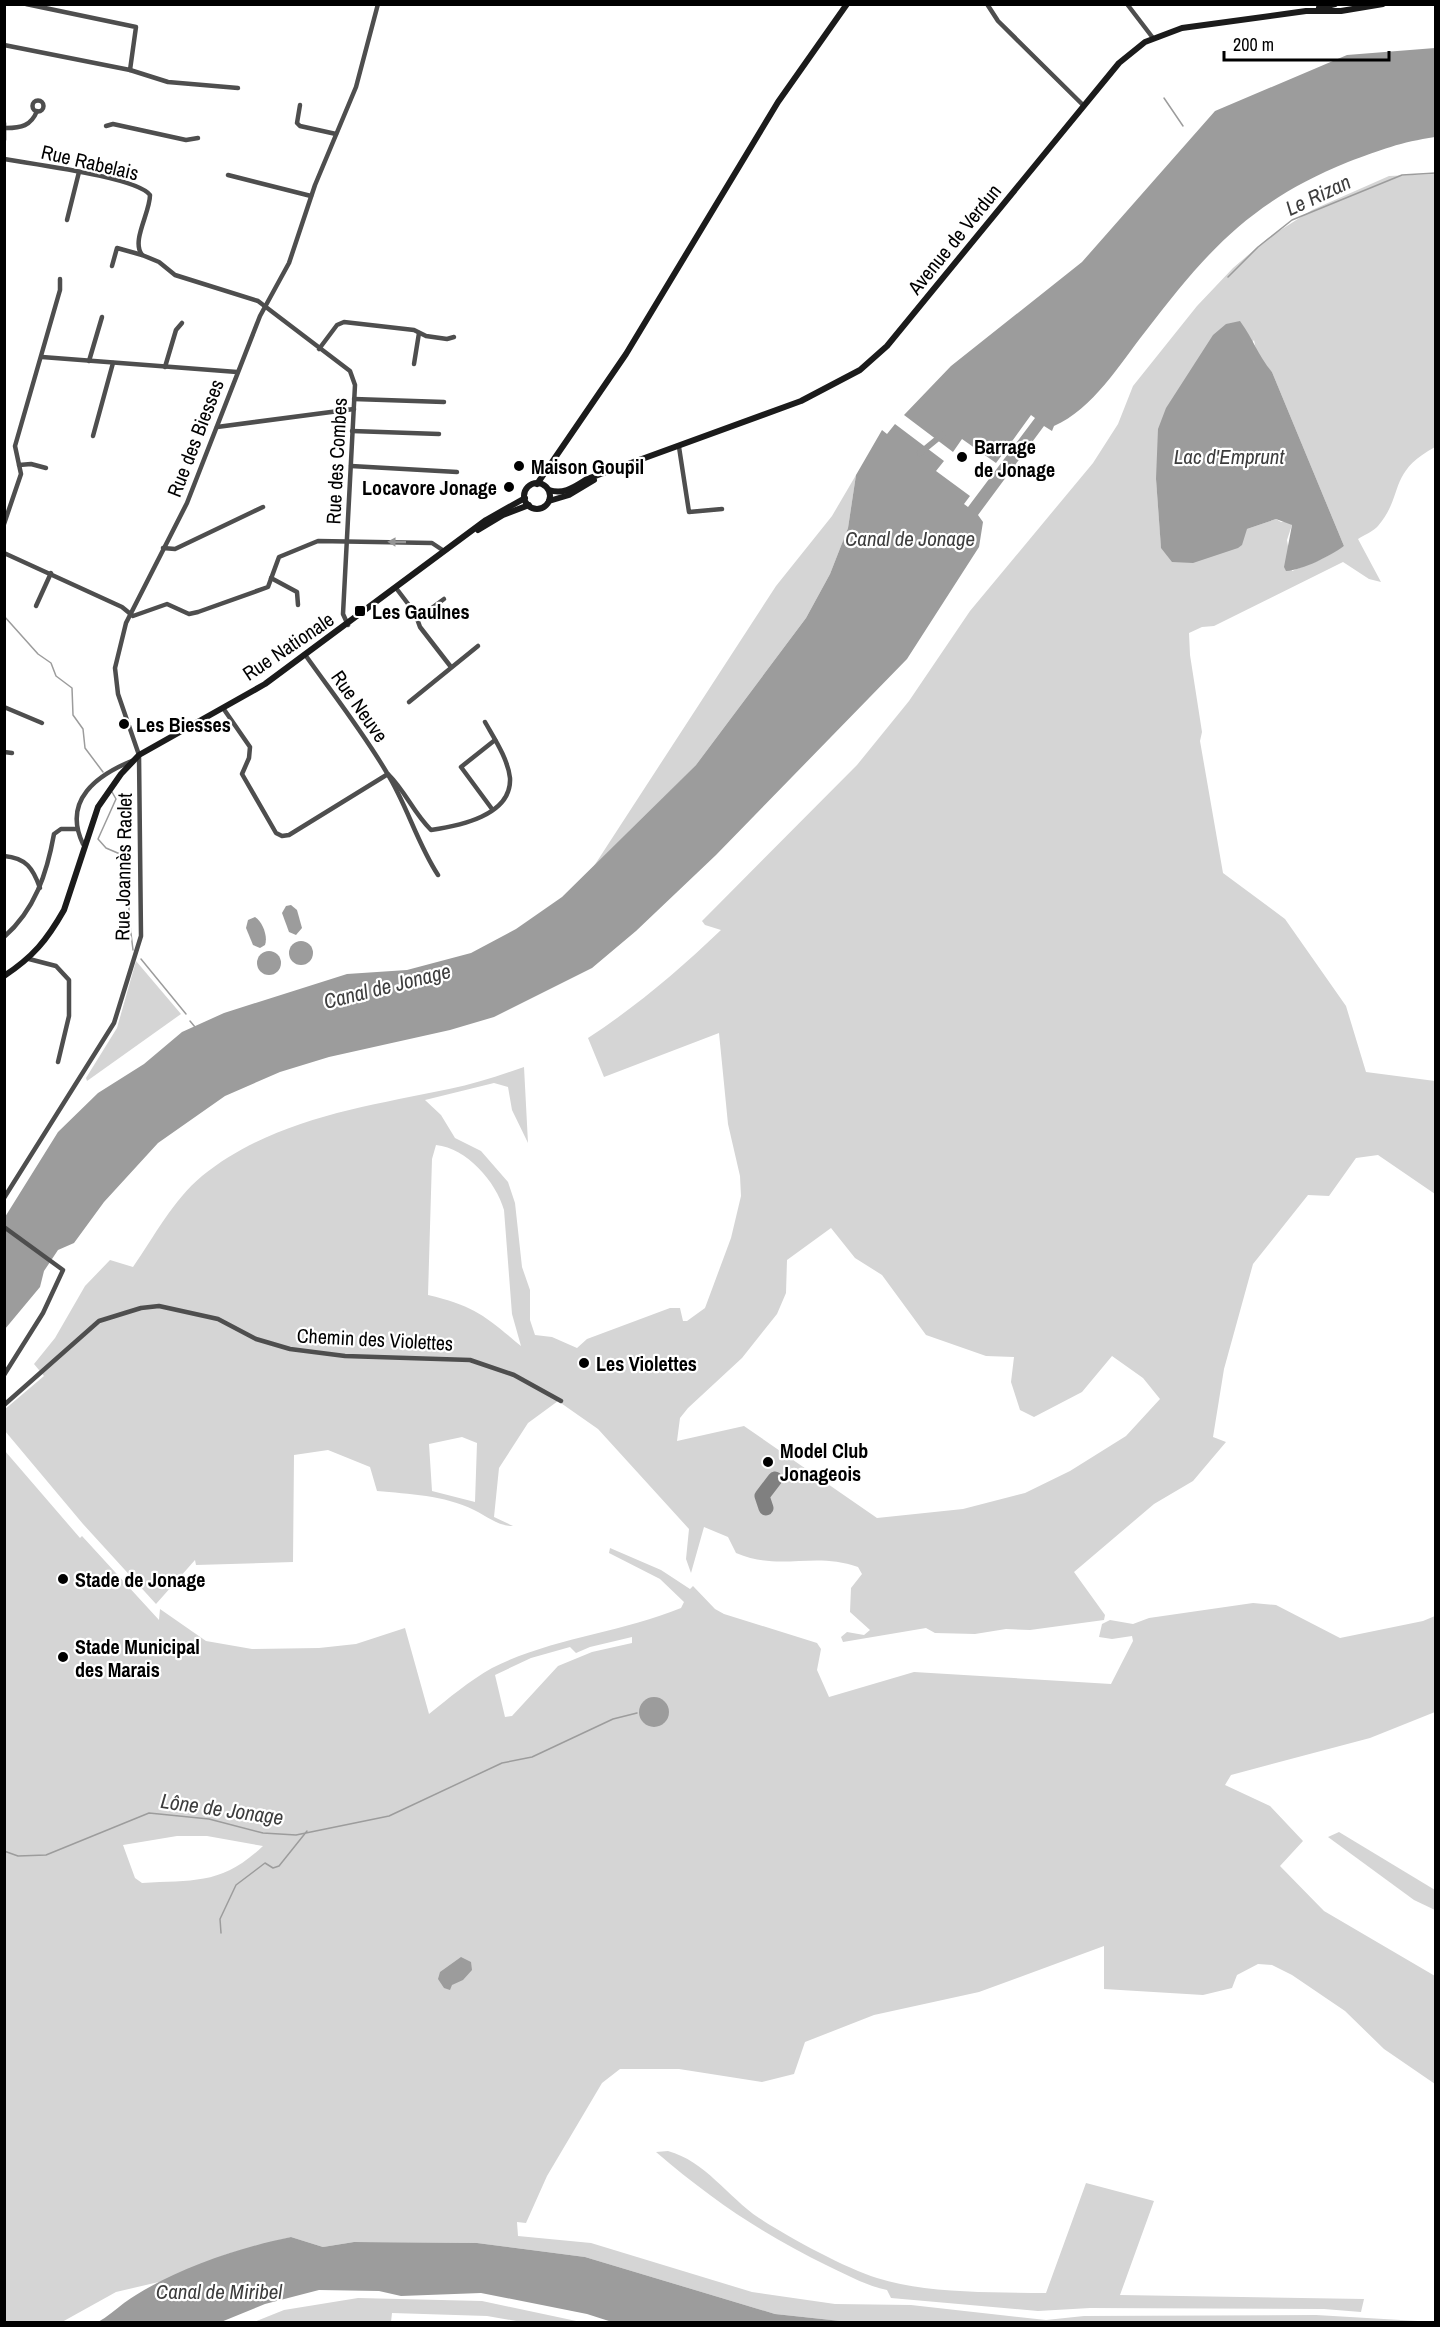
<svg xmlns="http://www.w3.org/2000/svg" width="1440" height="2327" font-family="'Archivo Narrow',sans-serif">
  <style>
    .green { fill: #d5d5d5; fill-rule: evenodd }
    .water { fill: #9c9c9c }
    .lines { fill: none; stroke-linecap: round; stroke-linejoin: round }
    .stream { stroke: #9c9c9c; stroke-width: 1.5 }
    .canal { stroke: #9c9c9c; stroke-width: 6 }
    .taxiway { stroke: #808080; stroke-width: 15 }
    .street { stroke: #4e4e4e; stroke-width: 4.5 }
    .secondary { stroke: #1b1b1b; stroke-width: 6 }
    .oneway { fill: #959595 }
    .poi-dot { fill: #000; stroke: #fff; stroke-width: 2 }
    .labels { text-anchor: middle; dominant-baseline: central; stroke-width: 4.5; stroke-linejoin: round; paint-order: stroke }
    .street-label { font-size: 20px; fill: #000; stroke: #fff }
    .poi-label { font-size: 20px; font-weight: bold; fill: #000; stroke: #fff; text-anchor: start }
    .water-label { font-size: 21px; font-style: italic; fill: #3d3d3d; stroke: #fff }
  </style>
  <rect width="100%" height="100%" fill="#fff"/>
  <g class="green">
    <path d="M 1435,174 L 1435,447 C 1387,473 1405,494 1378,526 C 1374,531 1364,535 1358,539 L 1381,582 L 1369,579 L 1343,562 L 1214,626 L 1202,627 L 1189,633 L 1190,655 L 1202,732 L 1200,741 L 1223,873 L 1285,919 L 1346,1006 L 1366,1072 L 1435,1081 L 1435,1194 L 1378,1155 L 1356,1158 L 1329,1196 L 1308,1195 L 1253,1264 L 1224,1369 L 1213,1437 L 1226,1442 L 1193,1481 L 1154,1504 L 1074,1572 L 1105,1615 L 1104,1620 L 1030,1630 L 1006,1629 L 975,1634 L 935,1633 L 926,1628 L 843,1642 L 841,1637 L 847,1632 L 864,1635 L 870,1630 L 850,1612 L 851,1588 L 862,1574 L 858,1567 C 813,1551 780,1572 736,1553 L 728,1537 L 704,1527 L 691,1573 L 686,1559 L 689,1529 L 598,1429 L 558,1401 L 528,1423 L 499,1468 L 494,1517 L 513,1526 C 497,1526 487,1516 474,1510 C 444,1495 409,1494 377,1491 L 370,1467 L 328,1450 L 294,1455 L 293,1562 L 196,1565 L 195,1560 L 156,1604 L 83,1524 L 5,1431 L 4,1410 L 44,1376 L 34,1364 L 55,1338 L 85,1286 L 110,1260 L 133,1267 C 154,1237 173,1200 202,1176 C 273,1119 363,1107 449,1089 C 475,1084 500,1075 524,1067 L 528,1143 L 512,1110 L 508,1087 L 494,1083 L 425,1100 L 441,1115 L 455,1138 L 481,1151 L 508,1182 L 515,1203 L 522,1267 L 530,1290 L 530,1320 L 535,1335 L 552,1337 L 577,1348 L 587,1339 L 670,1308 L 680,1308 L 683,1321 L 687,1321 L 705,1308 L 731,1238 L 741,1196 L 740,1176 L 728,1124 L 719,1033 L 604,1077 L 588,1038 C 637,1006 679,970 721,930 L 705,925 L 702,921 L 857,765 L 909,701 L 970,611 L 1093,463 L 1118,424 L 1133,386 L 1197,306 L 1233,268 L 1268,238 L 1312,210 L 1389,176 ZM 1254,340 L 1257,355 L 1272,372 L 1344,546 L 1322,559 L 1292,571 L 1287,540 L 1292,525 L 1289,521 L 1281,522 L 1276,519 L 1247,529 L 1161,547 L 1156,479 ZM 436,1145 C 467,1148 496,1182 504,1210 L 512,1314 L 521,1346 C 485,1316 475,1306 428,1295 L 432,1159 ZM 831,1228 L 855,1258 L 882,1275 L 926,1335 L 986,1356 L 1014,1357 L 1011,1382 L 1020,1410 L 1034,1417 L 1082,1392 L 1112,1356 L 1143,1378 L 1160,1399 L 1126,1436 L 1070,1471 L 1025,1493 L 963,1509 L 877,1518 L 744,1426 L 677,1441 L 680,1418 L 688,1408 L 742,1358 L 777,1314 L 786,1293 L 787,1260 ZM 462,1437 L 477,1443 L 475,1502 L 432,1491 L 429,1444 Z"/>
    <path d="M 856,475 L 848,528 L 830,574 L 806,618 L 696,765 L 594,866 L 776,586 L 832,516 Z"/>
    <path d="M 136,961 L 181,1014 L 87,1081 L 86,1078 L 117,1028 Z"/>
    <path d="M 5,1451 L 80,1538 L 82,1536 L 159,1620 L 160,1609 L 206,1641 L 252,1649 L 319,1648 L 356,1644 L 405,1628 L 429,1714 C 449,1698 469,1681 492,1668 C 551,1638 620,1633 681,1608 L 684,1602 L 660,1579 L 609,1553 L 610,1548 L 661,1570 L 690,1589 L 693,1586 L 715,1609 L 724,1614 L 817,1643 L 821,1649 L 817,1670 L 829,1697 L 914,1672 L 1111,1684 L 1133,1641 L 1132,1636 L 1112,1639 L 1099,1637 L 1102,1624 L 1110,1620 L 1133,1624 L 1149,1618 L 1253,1603 L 1276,1605 L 1340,1638 L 1423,1621 L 1435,1616 L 1435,1712 L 1370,1738 L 1231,1775 L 1225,1785 L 1270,1806 L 1303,1841 L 1280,1866 L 1324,1911 L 1435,1976 L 1435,2084 L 1384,2049 L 1345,2011 L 1292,1975 L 1272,1965 L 1258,1964 L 1237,1975 L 1232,1988 L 1203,1995 L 1104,1989 L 1104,1946 L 979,1992 L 874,2015 L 805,2042 L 794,2074 L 762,2082 L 679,2069 L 620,2069 L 602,2083 L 547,2176 L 526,2223 L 517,2222 L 518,2236 L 591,2243 L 752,2292 L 835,2304 L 911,2305 L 1046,2320 L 1084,2316 L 1316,2315 L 1435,2322 L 850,2322 L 775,2314 L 585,2257 L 477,2243 L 354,2242 L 323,2247 L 291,2237 L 227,2254 L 163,2281 L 116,2292 L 62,2322 L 5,2322 ZM 632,1637 L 632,1643 L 592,1652 L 558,1666 L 512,1716 L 505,1717 L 495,1675 L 531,1658 L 570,1647 L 576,1653 L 590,1647 ZM 177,1836 L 207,1836 L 263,1846 C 222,1885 195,1880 142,1883 L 135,1878 L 123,1845 Z"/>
    <path d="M 1339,1832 L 1435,1890 L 1435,1910 L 1414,1900 L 1328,1837 Z"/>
    <path d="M 668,2151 C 705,2161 728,2197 759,2218 C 788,2237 845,2268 877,2278 C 928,2294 993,2292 1046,2293 L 1086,2183 L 1154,2201 L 1120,2295 L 1364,2299 L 1361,2312 L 1324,2309 L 1090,2308 L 1038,2311 L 891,2298 L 887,2290 C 867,2286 847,2275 828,2266 C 761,2233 712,2200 656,2152 Z"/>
    <path d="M 358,2298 L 482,2301 L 581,2322 L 522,2322 L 487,2316 L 392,2313 L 391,2322 L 254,2322 L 284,2310 Z"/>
  </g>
  <g class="water">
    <path d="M 1435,48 L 1435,137 C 1401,142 1380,150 1348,162 C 1250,202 1208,250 1145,332 C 1119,365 1093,409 1054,426 L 1052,431 L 1044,426 L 978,515 L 983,522 L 979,547 L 907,659 L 716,855 L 636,931 L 592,968 L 494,1017 L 450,1030 L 329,1057 L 280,1072 L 225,1096 L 158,1143 L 104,1202 L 74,1243 L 58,1250 L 44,1271 L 40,1287 L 5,1329 L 5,1217 L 58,1132 L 98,1093 L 144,1064 L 182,1032 L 224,1013 L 347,974 L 407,970 L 471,953 L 516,929 L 562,897 L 696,765 L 806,618 L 830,574 L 848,528 L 856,475 L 882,430 L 887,434 L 895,424 L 944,461 L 936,471 L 970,496 L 964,504 L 968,507 L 1035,418 L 1031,415 C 1020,430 1009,446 996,463 L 962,439 L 953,452 L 904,415 L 951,366 L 1082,262 L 1215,111 L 1347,55 Z"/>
    <path d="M 1240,321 C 1254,340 1257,354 1272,372 L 1344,546 C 1330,556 1303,570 1286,571 L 1284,567 L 1292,525 L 1276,519 L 1247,529 L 1242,545 L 1238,548 L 1193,563 L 1172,562 L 1161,548 L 1156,479 L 1158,429 L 1166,408 L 1213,335 L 1226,324 Z"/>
    <path d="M 291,905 L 297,910 L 302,928 L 296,935 L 289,932 L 282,913 L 286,906 Z"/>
    <path d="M 255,917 C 263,922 268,937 265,945 L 260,948 L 253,945 L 246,928 L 248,920 Z"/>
    <circle cx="301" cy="953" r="12"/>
    <circle cx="269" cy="963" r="12"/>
    <circle cx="654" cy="1712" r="15"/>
    <path d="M 461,1957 L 471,1962 L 472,1970 L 463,1980 L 452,1985 L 450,1990 L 444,1988 L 438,1979 L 440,1972 Z"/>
    <path d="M 291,2237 L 323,2247 L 354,2242 L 477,2243 L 585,2257 L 775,2314 L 850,2322 L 612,2322 L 587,2314 L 481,2293 L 401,2296 L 379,2291 L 319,2290 L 265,2304 L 221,2322 L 98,2322 C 107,2317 115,2310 124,2303 C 169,2271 237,2248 291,2237 Z"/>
  </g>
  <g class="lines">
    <g class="stream">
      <path d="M 1164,98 L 1183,126"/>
      <path d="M 1228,277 L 1258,247 L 1292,220 L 1402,175 L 1436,173"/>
      <path d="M 4,616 L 38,654 L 51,663 L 56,676 L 72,688 L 73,715 L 83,729 L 85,748 L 103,772"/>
      <path d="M 112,792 L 116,799 L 98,839 L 106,848 L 120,854 L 129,880 L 129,917 L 133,950"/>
      <path d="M 141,959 L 186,1014"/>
      <path d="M 190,1021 L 195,1027"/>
      <path d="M 4,1851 L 18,1856 L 46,1855 L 149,1813 L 209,1819 L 263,1833 L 296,1835 L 389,1816 L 502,1763 L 532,1757 L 613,1719 L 637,1713"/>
      <path d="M 221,1933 L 220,1919 L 236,1885 L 265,1863 L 273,1868 L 279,1866 L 307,1831"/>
    </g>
    <path class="canal" d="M 920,453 L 942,435"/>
    <path class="taxiway" d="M 766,1508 L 762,1496 L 775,1479"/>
    <g class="street">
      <path d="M 987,4 L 998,21 L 1084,106"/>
      <path d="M 1127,4 L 1153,38"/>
      <path d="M 4,45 L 130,70 L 136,27 L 26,4"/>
      <path d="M 130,70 L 168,82 L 238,88"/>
      <circle cx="38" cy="106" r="5.5"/>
      <path d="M 300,105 L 297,123 L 300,126 L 336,134"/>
      <path d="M 4,123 L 4,140"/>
      <path d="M 106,126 L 113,124 L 186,140 L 198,138"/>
      <path d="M 6,128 C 21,128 31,126 37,111"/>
      <path d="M 4,159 C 31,164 137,177 150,195 C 150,213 131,241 142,255 L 159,262 L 175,275 L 258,301 L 350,371 L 355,385 L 343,614 L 348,625"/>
      <path d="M 228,175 L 311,196"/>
      <path d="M 67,220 L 79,172"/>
      <path d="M 112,266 L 117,248 L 142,255"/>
      <path d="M 319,349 L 337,325 L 344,322 L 414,330 L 426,336 L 447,339 L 454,337"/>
      <path d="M 42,357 L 237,372"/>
      <path d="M 89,361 L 102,317"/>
      <path d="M 414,364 L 419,333"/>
      <path d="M 165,367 L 176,330 L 182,323"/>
      <path d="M 354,399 L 444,402"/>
      <path d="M 217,427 L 354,409"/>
      <path d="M 352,431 L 439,434"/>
      <path d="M 93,436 L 113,363"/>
      <path d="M 679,447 L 689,512 L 722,509"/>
      <path d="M 19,465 L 31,464 L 46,468"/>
      <path d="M 351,466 L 457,472"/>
      <path d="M 4,524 L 21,474 L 15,446 L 60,290 L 60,279"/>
      <path d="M 163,548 L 175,549 L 263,507"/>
      <path d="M 4,553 L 122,607 L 133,616 L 167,604 L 189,614 L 198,612 L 268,587 L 279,557 L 318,541 L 432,543 L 444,551"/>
      <path d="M 271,578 L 297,592 L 298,605"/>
      <path d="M 396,588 L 415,613 L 420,627 L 451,667"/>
      <path d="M 36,606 L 51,573"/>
      <path d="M 417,619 L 444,599"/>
      <path d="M 306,656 C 333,694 363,732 387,773 C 407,805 417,843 438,875"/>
      <path d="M 409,702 L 478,646"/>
      <path d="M 4,707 L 42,723"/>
      <path d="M 223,708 L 250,747 L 249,758 L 242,774 L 276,833 L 282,836 L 289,835 L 388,774 C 406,792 413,812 431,830 C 458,826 512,816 510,778 C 508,759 494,738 485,722"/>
      <path d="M 4,752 L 12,753"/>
      <path d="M 492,809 L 461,767 L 495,740"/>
      <path d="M 83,844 C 62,800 97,775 134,760"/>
      <path d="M 4,856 C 26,858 33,868 40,888"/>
      <path d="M 4,937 C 35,910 47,873 54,834 L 61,829 L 77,829"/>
      <path d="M 29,959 L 56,966 L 69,980 L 69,1016 L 58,1062"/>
      <path d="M 4,1198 L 114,1023 L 141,936 L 139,755 L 118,694 L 115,668 L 126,623 L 187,503 L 260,316 L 289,263 L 315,185 L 356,87 L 378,4"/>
      <path d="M 4,1227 L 63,1270 L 43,1313 L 4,1375"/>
      <path d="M 4,1405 L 99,1321 L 141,1308 L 159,1306 L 218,1319 L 256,1339 L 290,1349 L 345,1356 L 470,1360 L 514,1375 L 561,1401"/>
    </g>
    <g class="secondary">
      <path d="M 1319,8 L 1335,4"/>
      <circle cx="537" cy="496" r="13"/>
      <path d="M 537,484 L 626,354 L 778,102 L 847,4"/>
      <path d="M 549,490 C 564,495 574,487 587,479 L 801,401 L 860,370 L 887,346 L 1119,63 L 1145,42 L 1182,28 L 1306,11 L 1341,11 L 1383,4"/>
      <path d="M 549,501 L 569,495 L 594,480"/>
      <path d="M 478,530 L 503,515 L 529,505"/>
      <path d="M 4,976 C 33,957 47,940 64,910 L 98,807 L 121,774 L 139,755 L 265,684 L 486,520 L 525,498"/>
    </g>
  </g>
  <defs><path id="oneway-solid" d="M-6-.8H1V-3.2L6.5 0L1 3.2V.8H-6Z" transform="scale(1.5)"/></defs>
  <use class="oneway" href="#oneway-solid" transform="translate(397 542) rotate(-179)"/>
  <g class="poi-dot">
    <circle cx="962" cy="457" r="6"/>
    <circle cx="519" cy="466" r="6"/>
    <circle cx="509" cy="487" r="6"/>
    <rect x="354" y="605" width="12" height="12" rx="3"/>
    <circle cx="124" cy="724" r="6"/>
    <circle cx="584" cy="1363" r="6"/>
    <circle cx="768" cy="1462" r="6"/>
    <circle cx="63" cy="1579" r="6"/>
    <circle cx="63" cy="1657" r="6"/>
  </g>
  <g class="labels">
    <g class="street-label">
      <text transform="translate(90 162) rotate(13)">Rue Rabelais</text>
      <text transform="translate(954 239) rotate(-51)">Avenue de Verdun</text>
      <text transform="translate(195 438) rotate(-69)">Rue des Biesses</text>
      <text transform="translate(336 461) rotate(-87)">Rue des Combes</text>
      <text transform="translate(288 646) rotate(-34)">Rue Nationale</text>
      <text transform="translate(360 706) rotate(55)">Rue Neuve</text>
      <text transform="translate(123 867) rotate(-89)">Rue Joannès Raclet</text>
      <text transform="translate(375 1339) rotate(3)">Chemin des Violettes</text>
    </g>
    <g class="poi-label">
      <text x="974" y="446">Barrage<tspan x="974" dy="23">de Jonage</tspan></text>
      <text x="531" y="466">Maison Goupil</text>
      <text x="497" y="487" text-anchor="end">Locavore Jonage</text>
      <text x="372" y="611">Les Gaulnes</text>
      <text x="136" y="724">Les Biesses</text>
      <text x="596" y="1363">Les Violettes</text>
      <text x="780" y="1450">Model Club<tspan x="780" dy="23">Jonageois</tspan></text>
      <text x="75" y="1579">Stade de Jonage</text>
      <text x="75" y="1646">Stade Municipal<tspan x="75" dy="23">des Marais</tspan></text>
    </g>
    <g class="water-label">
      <text transform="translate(1318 195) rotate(-25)">Le Rizan</text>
      <text x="1229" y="456">Lac d'Emprunt</text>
      <text x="910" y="538">Canal de Jonage</text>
      <text transform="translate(387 986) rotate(-14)">Canal de Jonage</text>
      <text transform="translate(222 1809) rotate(8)">Lône de Jonage</text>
      <text x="219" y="2291">Canal de Miribel</text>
    </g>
  </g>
  <rect width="1440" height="2327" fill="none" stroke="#000000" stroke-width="12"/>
  <path d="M1224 51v9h165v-9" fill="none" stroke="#000000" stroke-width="3"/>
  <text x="1233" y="51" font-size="18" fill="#000000" stroke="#ffffff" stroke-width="4.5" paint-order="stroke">200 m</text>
</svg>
